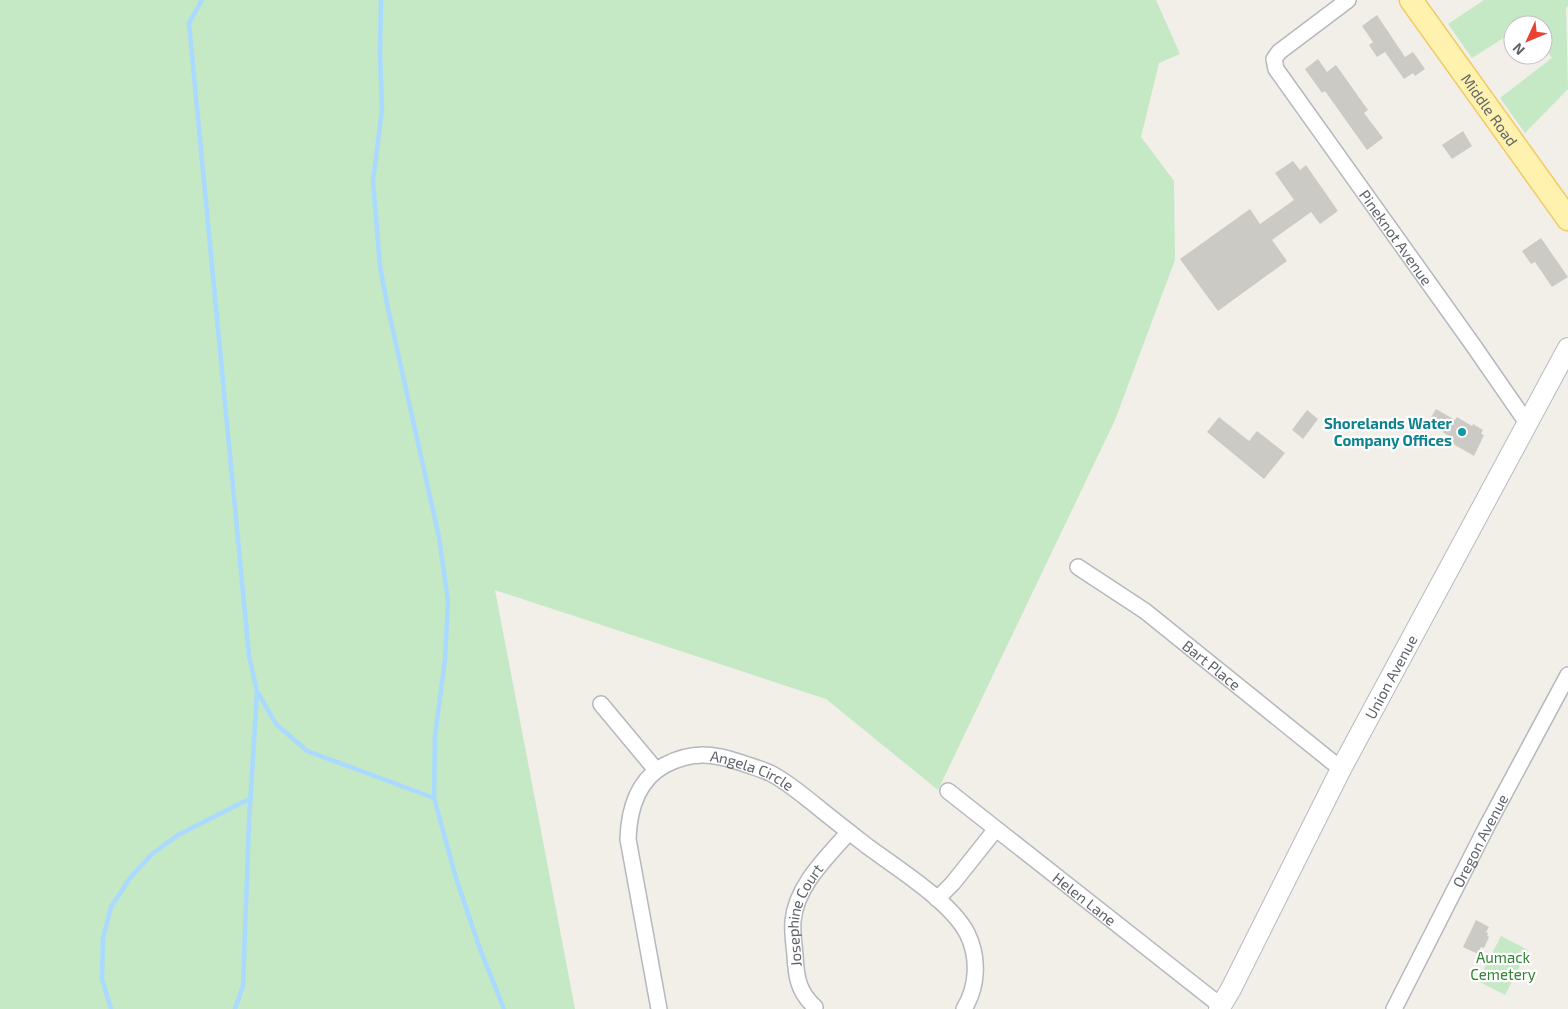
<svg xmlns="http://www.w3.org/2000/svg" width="1568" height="1009" font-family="'Exo 2',sans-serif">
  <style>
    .green { fill: #c5e8c5 }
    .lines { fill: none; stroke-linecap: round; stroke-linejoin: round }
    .stream { stroke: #aadaff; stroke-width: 4.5 }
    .building { fill: #cccac5 }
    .street-casing { stroke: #b5b8bc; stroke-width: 18 }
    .secondary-casing { stroke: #b6babf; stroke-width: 22 }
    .primary-casing { stroke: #f2c960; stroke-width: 25 }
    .street { stroke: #fff; stroke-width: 15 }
    .secondary { stroke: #fff; stroke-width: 20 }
    .primary { stroke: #fff2af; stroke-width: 22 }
    .culture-dot { fill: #0f9aa8; stroke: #fff; stroke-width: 2 }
    .labels { text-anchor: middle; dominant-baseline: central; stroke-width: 4.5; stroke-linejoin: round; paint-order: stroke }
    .street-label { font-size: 15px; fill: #5f6368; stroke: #fff }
    .culture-label { font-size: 15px; font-weight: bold; fill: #0d838f; stroke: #fff; text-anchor: end }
    .park-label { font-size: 15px; fill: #348238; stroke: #fff }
  </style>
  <rect width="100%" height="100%" fill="#f1efe8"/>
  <g class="green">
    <path d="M 0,0 L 1156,0 L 1180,54 L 1159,63 L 1141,137 L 1174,181 L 1175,260 L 1115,420 L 938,790 L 826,699 L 495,590 L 575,1009 L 0,1009 Z"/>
    <path d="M 1484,0 L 1568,0 L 1568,6 L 1566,8 L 1568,89 L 1525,133 L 1500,98 L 1552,58 L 1543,44 L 1543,25 L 1513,25 L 1513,32 L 1472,58 L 1448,24 Z"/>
    <path d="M 1501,936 L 1528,950 L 1505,995 L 1478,981 Z"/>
  </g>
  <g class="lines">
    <g class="stream">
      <path d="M 202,0 L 189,23 L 249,656 L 257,691 L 276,724 L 307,751 L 434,798"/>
      <path d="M 381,0 L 380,52 L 382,110 L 373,181 L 380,266 L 387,304 L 439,537 L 448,601 L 445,659 L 435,736 L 434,798 L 456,878 L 480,949 L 504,1009"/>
      <path d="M 111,1009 L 102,979 L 103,938 L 111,907 L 130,878 L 152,854 L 178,835 L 251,798"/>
      <path d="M 235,1009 L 243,986 L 249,822 L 257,692"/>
    </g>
  </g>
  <g class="building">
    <path d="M 1377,15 L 1405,57 L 1413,52 L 1425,69 L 1415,76 L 1413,73 L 1404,79 L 1385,52 L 1377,57 L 1369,45 L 1373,42 L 1362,26 Z"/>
    <path d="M 1318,59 L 1327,72 L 1336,65 L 1368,110 L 1364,113 L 1383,138 L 1367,150 L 1325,91 L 1322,93 L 1305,69 Z"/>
    <path d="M 1463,131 L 1472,146 L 1452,159 L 1442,145 Z"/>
    <path d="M 1293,161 L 1300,170 L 1306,165 L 1338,211 L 1320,224 L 1311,212 L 1272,240 L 1287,261 L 1218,311 L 1180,259 L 1250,209 L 1260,224 L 1294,200 L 1275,173 Z"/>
    <path d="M 1541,238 L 1568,277 L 1552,287 L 1535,262 L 1531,264 L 1522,251 Z"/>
    <path d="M 1436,409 L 1455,420 L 1457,417 L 1472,426 L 1473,424 L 1483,430 L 1481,434 L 1484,435 L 1474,456 L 1448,441 L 1450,437 L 1428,422 Z"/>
    <path d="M 1307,410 L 1318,419 L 1303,439 L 1292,430 Z"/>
    <path d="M 1219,417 L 1249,441 L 1257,431 L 1285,453 L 1264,479 L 1207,432 Z"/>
    <path d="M 1476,920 L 1489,927 L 1486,932 L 1488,933 L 1487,936 L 1489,937 L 1484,948 L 1481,947 L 1478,954 L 1463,947 Z"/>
  </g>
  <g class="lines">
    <g class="street-casing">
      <g id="street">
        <path id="s1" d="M 1348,0 L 1279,52 L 1274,59 L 1276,69 L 1473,345 L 1527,423"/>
        <path id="s2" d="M 1078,567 L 1145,611 L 1341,769"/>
        <path d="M 601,704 L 656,770"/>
        <path id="s3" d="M 948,791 L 1221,1006"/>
        <path d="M 937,899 L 953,883 L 996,829"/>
        <path id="s4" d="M 815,1007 C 798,992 796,976 795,955 C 794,944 792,932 793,921 C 796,886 827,857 849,832"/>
        <path id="s5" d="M 659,1009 L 628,839 C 629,810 637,780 665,765 C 692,751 713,753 742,763 C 751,766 761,769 770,773 C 786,781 800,793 814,804 C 831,818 849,832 867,846 C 897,868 950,901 967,933 C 979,957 978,986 964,1009"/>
        <path id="s6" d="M 1394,1009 L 1487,826 L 1568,675"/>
      </g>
    </g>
    <g class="secondary-casing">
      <g id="secondary">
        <path id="s7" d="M 1219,1009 L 1231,989 L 1341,769 L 1568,348"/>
      </g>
    </g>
    <g class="primary-casing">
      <g id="primary">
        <path id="s8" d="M 1411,0 L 1568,219"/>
      </g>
    </g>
    <use href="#street" class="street"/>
    <use href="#secondary" class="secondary"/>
    <use href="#primary" class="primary"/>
  </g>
  <circle class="culture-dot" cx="1462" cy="432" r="5"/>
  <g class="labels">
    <g class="street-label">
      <text stroke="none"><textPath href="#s8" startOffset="135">Middle Road</textPath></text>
      <text stroke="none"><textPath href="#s1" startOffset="312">Pineknot Avenue</textPath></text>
      <text stroke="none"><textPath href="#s2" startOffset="166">Bart Place</textPath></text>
      <text stroke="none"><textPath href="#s7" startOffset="374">Union Avenue</textPath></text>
      <text stroke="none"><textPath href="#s5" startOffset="351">Angela Circle</textPath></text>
      <text stroke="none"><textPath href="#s6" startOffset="189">Oregon Avenue</textPath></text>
      <text stroke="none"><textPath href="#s3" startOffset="174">Helen Lane</textPath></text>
      <text stroke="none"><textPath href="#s4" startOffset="100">Josephine Court</textPath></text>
    </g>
    <g class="culture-label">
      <text x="1452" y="423">Shorelands Water<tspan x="1452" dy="17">Company Offices</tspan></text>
    </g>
    <g class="park-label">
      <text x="1503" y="957">Aumack<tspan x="1503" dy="17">Cemetery</tspan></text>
    </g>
  </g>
  <g transform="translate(1528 40) rotate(226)"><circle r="24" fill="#ffffff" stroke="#bfc1c3"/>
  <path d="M0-4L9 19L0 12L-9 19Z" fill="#ea4335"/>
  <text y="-8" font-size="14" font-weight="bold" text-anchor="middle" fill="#5f6368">N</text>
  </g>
</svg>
